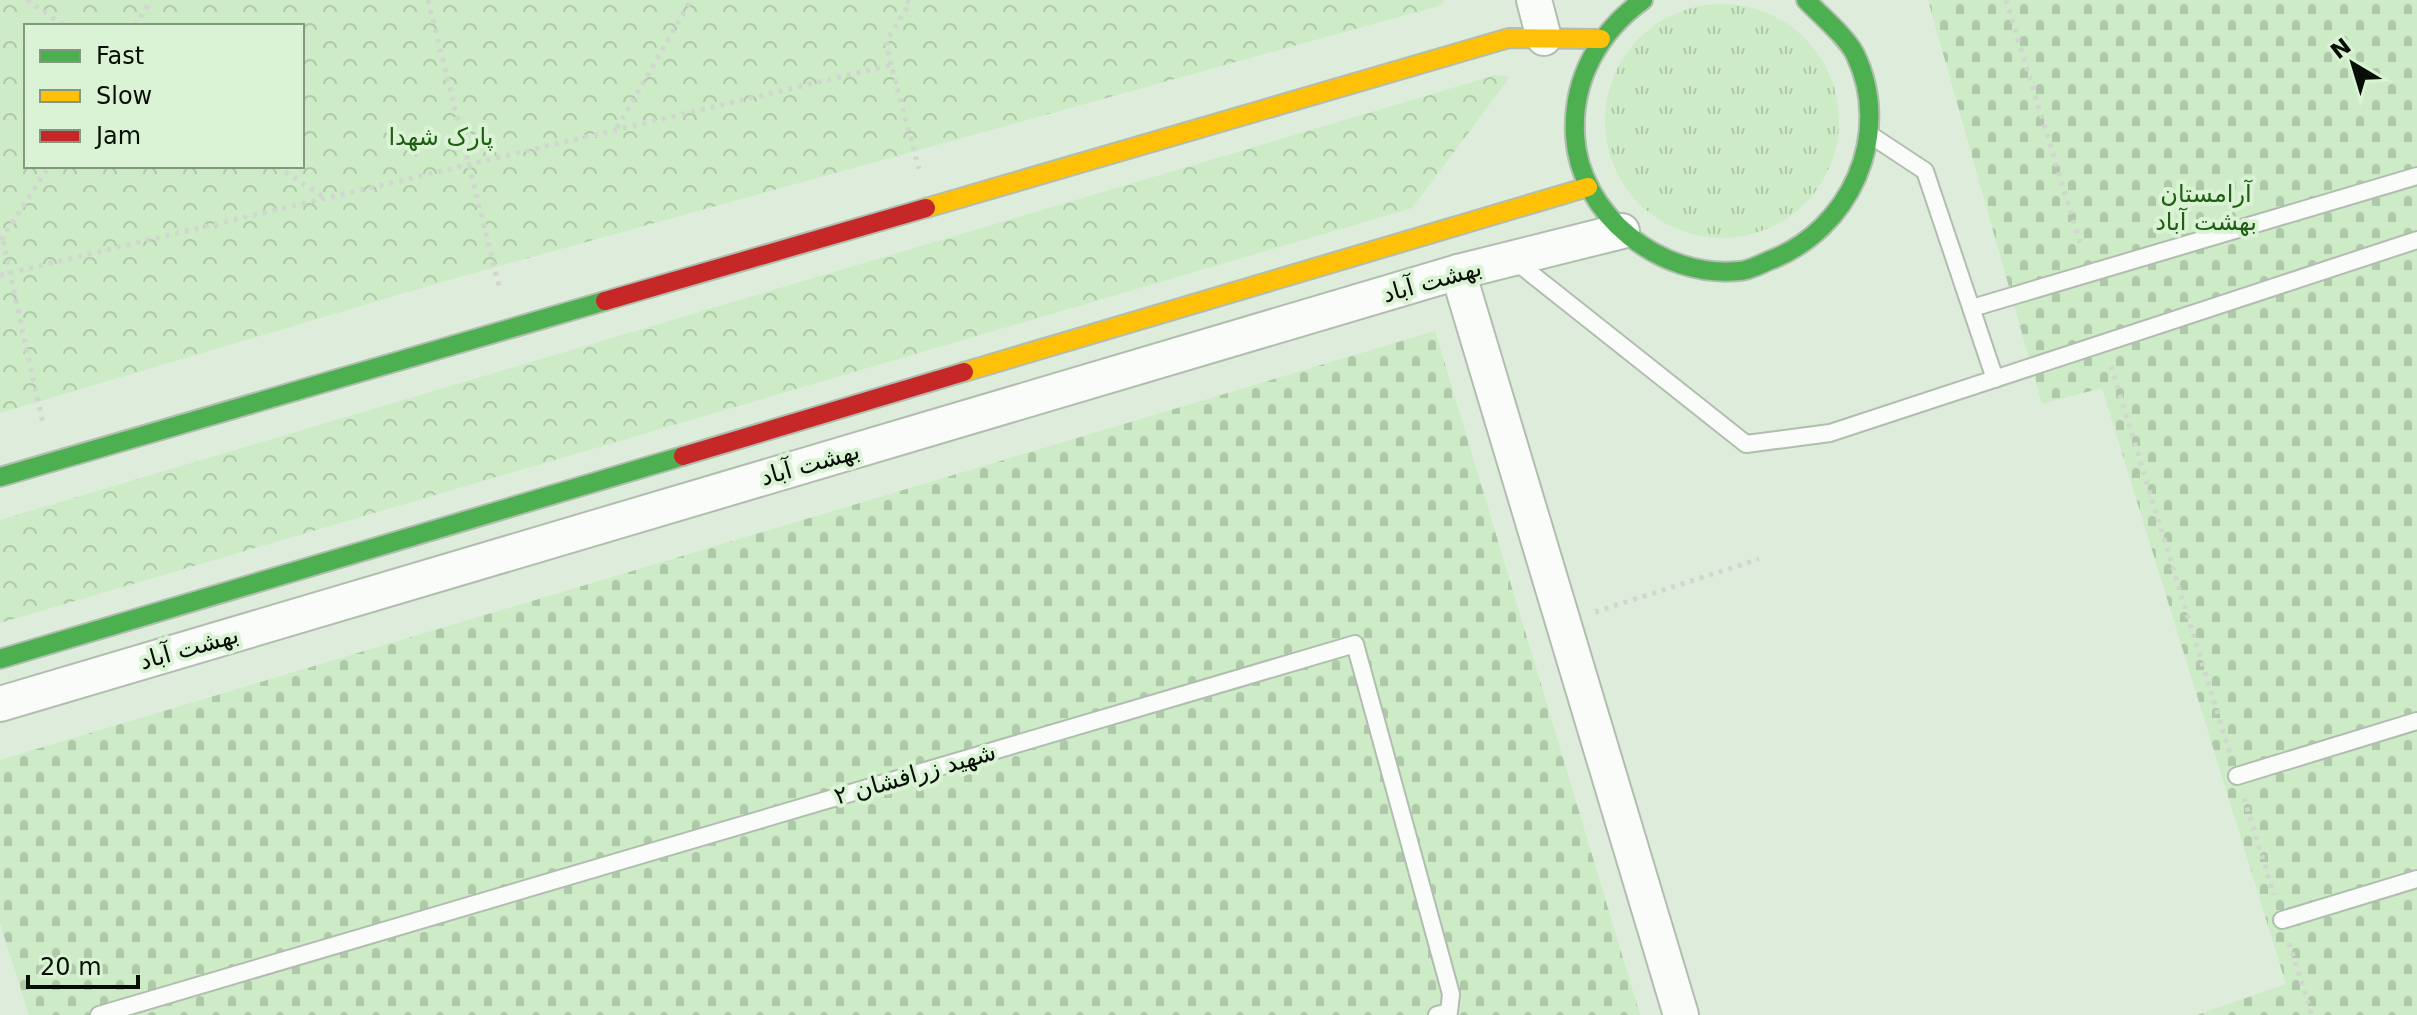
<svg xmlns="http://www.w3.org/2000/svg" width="2417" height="1015" font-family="'DejaVu Sans',Cairo,sans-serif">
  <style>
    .grass { fill: url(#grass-tufts) }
    .cemetery { fill: url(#cemetery-stones) }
    .park { fill: url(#park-crowns); fill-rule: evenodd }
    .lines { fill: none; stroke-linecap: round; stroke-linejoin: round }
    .lane-casing { stroke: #b1bdaf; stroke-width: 20 }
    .street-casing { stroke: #b1bdaf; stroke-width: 38 }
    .fast-casing { stroke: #b1bdaf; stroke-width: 22 }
    .slow-casing { stroke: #b1bdaf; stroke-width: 22 }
    .jam-casing { stroke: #b1bdaf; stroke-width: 22 }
    .path { stroke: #d2d6d1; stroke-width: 5; stroke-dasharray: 4 6; stroke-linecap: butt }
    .lane { stroke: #fafcfa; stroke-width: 16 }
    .street { stroke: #fafcfa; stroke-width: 34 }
    .fast { stroke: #4caf50; stroke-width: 18 }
    .slow { stroke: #ffc107; stroke-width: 18 }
    .jam { stroke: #c62828; stroke-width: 18 }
    .labels { text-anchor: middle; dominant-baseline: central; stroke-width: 8; stroke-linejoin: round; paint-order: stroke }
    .park-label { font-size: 24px; fill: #205d15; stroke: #d9f3d4 }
    .street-label { font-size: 24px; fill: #060e05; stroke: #d9f3d4 }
  </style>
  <defs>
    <pattern id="grass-tufts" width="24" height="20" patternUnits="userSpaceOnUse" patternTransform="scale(2)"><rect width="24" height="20" fill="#ccebc6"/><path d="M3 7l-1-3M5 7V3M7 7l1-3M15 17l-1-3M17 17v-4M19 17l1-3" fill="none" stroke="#aec8a9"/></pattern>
    <pattern id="cemetery-stones" width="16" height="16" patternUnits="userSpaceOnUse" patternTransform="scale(2)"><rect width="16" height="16" fill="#ccebc6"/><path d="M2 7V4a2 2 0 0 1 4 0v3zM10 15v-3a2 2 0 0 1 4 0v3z" fill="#aec8a9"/></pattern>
    <pattern id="park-crowns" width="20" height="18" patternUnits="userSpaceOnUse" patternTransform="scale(2)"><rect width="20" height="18" fill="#ccebc6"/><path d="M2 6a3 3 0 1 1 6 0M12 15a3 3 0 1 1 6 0" fill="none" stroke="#aec8a9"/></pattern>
  </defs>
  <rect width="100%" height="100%" fill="#deecdb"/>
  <circle class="grass" cx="1722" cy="121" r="117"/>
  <g class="cemetery">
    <path d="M 1928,0 L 2417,0 L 2417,1015 L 2197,1015 L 2286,984 L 2102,388 L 2042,404 Z"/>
    <path d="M 1435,331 L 1640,1015 L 29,1015 L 0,923 L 0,760 Z"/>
  </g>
  <g class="park">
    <path d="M 0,0 L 1444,0 L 1442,5 L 445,281 L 0,413 ZM 302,26 L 302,166 L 26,166 L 26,26 Z"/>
    <path d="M 1496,75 L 1510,77 L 1412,208 L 0,623 L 0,520 Z"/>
  </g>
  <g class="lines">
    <g class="lane-casing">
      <g id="lane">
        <path d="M 1872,136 L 1925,171 L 1995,379"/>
        <path d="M 1514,260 L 1746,444 L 1830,433 L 2417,240"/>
        <path d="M 1972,308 L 2417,176"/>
        <path d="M 2237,776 L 2417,721"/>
        <path d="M 2282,920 L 2417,879"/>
        <path d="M 99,1015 L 1355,644 L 1451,994 L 1449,1012 L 1437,1015"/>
      </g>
    </g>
    <g class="street-casing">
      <g id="street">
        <path d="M 1534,0 L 1544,38"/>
        <path d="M 1458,272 L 1681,1015"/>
        <path d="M 0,704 L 1458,272 L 1622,231"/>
      </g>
    </g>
    <g class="fast-casing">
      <g id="fast">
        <path d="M 1643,0 C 1599,32 1572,79 1575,135 C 1579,215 1661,279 1739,271 C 1748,271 1759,265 1768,261 C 1850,231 1894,135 1855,54 C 1845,35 1821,16 1806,0"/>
        <path d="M 0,477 L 605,301"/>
        <path d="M 0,659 L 683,456"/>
      </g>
    </g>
    <g class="slow-casing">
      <g id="slow">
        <path d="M 926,208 L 1509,38 L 1601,39"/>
        <path d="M 964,372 L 1588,187"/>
      </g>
    </g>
    <g class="jam-casing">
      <g id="jam">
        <path d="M 605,301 L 926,208"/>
        <path d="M 683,456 L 964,372"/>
      </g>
    </g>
    <g class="path">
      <path d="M 27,0 L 65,26"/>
      <path d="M 428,0 L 500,290"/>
      <path d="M 2006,0 L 2082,249"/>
      <path d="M 135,26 L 151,0"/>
      <path d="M 891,65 L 886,41 L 910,3 L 905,0"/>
      <path d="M 617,128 L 691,0"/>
      <path d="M 277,166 L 325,198"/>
      <path d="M 1,240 L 49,166"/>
      <path d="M 3,241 L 43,424"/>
      <path d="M 0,275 L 891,65 L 919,169"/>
      <path d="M 2111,366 L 2230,754"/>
      <path d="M 1595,612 L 1759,559"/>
      <path d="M 2244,798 L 2274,895"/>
      <path d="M 2289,943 L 2312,1015"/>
    </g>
    <use href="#lane" class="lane"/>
    <use href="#street" class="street"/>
    <use href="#fast" class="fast"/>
    <use href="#slow" class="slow"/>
    <use href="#jam" class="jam"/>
  </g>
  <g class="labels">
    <g class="park-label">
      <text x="441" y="137">پارک شهدا</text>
      <text x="2206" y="194">آرامستان<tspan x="2206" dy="28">بهشت آباد</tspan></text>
    </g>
    <g class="street-label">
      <text transform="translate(1432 281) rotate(-16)">بهشت آباد</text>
      <text transform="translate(810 464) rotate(-16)">بهشت آباد</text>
      <text transform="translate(189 648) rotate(-16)">بهشت آباد</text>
      <text transform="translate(915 774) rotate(-16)">شهید زرافشان ۲</text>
    </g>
  </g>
  <rect x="24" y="24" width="280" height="144" fill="#d9f3d4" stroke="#859781" stroke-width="2"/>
  <rect x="40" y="50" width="40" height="12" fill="#4caf50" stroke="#859781" stroke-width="2"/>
  <text x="96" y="64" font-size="24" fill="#060e05">Fast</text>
  <rect x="40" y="90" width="40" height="12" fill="#ffc107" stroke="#859781" stroke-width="2"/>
  <text x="96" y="104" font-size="24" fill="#060e05">Slow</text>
  <rect x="40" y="130" width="40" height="12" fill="#c62828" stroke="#859781" stroke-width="2"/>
  <text x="96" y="144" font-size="24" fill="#060e05">Jam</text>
  <g transform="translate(2353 64) rotate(322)" stroke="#d9f3d4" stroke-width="6" paint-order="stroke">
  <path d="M0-6L14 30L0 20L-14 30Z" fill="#060e05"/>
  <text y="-12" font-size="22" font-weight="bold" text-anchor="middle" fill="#060e05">N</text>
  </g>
  <path d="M28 975v12h110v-12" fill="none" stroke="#060e05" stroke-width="4"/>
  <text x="40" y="975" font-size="24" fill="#060e05" stroke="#d9f3d4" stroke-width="6" paint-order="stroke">20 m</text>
</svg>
